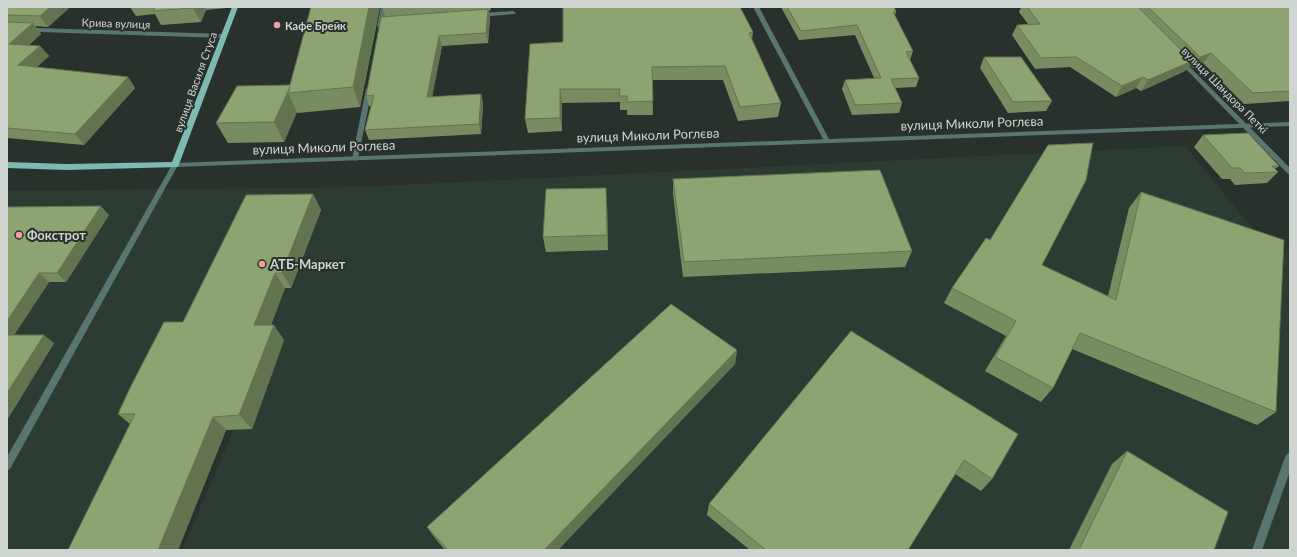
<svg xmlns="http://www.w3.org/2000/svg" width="1297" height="557" font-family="Lato,sans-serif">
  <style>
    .built { fill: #2d3c32 }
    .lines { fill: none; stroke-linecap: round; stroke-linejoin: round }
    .service { fill: #587570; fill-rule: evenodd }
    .minor { fill: #587570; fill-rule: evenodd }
    .tertiary { fill: #587570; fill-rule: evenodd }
    .primary { fill: #7ebab1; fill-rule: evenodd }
    .wall { fill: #798c61 }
    .shaded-wall { fill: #63724f }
    .building { fill: #8da371; stroke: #63724f }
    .poi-dot { fill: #f49aa2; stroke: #28312b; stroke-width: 1.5 }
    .labels { text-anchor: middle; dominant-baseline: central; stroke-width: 4; stroke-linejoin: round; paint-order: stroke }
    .far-street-label { font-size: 11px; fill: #cfd5d1; stroke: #28312b }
    .far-poi-label { font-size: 11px; font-weight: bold; fill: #cfd5d1; stroke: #28312b; text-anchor: start }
    .street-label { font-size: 13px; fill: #cfd5d1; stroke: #28312b }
    .poi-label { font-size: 13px; font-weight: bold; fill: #cfd5d1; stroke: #28312b; text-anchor: start }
  </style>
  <rect width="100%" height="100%" fill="#28312b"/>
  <path class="built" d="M 1185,146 L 1267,246 L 1290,251 L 1290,550 L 182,550 L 234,429 L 226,430 L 178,550 L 7,550 L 7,191 L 361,187 Z"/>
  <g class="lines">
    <g class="service">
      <path d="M 381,7 L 387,7 L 383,26 L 380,28 L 377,26 Z"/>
      <path d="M 513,11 L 516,13 L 515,14 L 479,17 L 476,15 L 479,13 Z"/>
      <path d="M 369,87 L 372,89 L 358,159 L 355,161 L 352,159 L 366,89 Z"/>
      <path d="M 173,163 L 177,163 L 178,165 L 10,469 L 7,471 L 7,457 Z"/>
      <path d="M 1290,452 L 1290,471 L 1262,550 L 1252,550 L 1285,457 L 1287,454 Z"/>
    </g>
    <g class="minor">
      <path d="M 753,7 L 759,7 L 830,141 L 829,143 L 825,143 L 824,141 Z"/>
      <path d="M 7,27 L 224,34 L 227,36 L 224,38 L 7,31 Z"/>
      <path d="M 1180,58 L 1182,59 L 1290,168 L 1290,174 L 1288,174 L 1178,61 L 1178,59 Z"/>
    </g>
    <path class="tertiary" d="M 1290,122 L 1290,126 L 175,167 L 172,165 L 175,163 Z"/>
    <path class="primary" d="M 232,7 L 238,7 L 178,167 L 67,170 L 7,168 L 7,162 L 67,164 L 172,162 Z"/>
  </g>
  <g class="wall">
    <path d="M 7,7 L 70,7 L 48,27 L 35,26 L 41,34 L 29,45 L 40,46 L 49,56 L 37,67 L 128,77 L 135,88 L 84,145 L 7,138 Z"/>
    <path d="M 130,7 L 226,7 L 226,8 L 206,10 L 201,22 L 161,25 L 155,14 L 136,16 Z"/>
    <path d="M 380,7 L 360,107 L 298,113 L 297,112 L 284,142 L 228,143 L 216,123 L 290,85 Z"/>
    <path d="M 382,7 L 491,7 L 490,11 L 488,11 L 490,18 L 488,43 L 442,46 L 432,97 L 481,94 L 483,104 L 481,134 L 369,140 L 365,130 L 371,106 L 369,106 L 366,96 L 385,16 Z"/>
    <path d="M 781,7 L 894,7 L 896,12 L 895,15 L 913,51 L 910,60 L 919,78 L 916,87 L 895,88 L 902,103 L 899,113 L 852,115 L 842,89 L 845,80 L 874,78 L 855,35 L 799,40 Z"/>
    <path d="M 1021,7 L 1290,7 L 1290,101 L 1244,104 L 1203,63 L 1193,68 L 1190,65 L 1185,71 L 1141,91 L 1136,88 L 1116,97 L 1070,67 L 1035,69 L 1012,35 L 1017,25 L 1028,24 L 1019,12 Z"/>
    <path d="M 753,32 L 752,39 L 781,103 L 778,117 L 738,121 L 723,80 L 652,80 L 653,115 L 627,115 L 627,110 L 620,110 L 620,102 L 562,103 L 562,131 L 528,133 L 525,119 L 530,44 Z"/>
    <path d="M 984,57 L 1052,101 L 1046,111 L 1008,113 L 980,68 Z"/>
    <path d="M 1203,135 L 1279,166 L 1275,169 L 1278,172 L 1267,183 L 1235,185 L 1230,179 L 1222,179 L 1194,147 Z"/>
    <path d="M 673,179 L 912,251 L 905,267 L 683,277 L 673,194 Z"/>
    <path d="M 1141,192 L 1276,412 L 1257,425 L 1072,349 L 1053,388 L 1041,402 L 985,371 L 1006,336 L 944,303 L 952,288 L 1042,265 L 1108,296 L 1129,208 Z"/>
    <path d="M 313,194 L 321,210 L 291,288 L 285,288 L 271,325 L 284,340 L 252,429 L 226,430 L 178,550 L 68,550 L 130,424 L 118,414 L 183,322 Z"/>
    <path d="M 607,203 L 608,250 L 546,252 L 543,237 Z"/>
    <path d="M 7,207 L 109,215 L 66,282 L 49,282 L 14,335 L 54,343 L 7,420 Z"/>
    <path d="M 851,331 L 992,479 L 981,491 L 955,474 L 908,550 L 750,550 L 707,515 L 709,504 Z"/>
    <path d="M 737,350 L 735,364 L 558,550 L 445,550 L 435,538 L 427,527 Z"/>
    <path d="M 1127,451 L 1214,550 L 1069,550 L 1112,464 Z"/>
  </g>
  <g class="shaded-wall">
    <path d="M 50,7 L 70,7 L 48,27 L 40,16 Z"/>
    <path d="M 193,7 L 205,7 L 206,10 L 201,22 L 193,8 Z"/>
    <path d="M 369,7 L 380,7 L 360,107 L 353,87 Z"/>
    <path d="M 488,9 L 490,18 L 488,43 L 486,33 Z"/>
    <path d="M 33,23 L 41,34 L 18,54 L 9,44 Z"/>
    <path d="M 439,36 L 442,46 L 430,107 L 427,97 Z"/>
    <path d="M 40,46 L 49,56 L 27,76 L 18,65 Z"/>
    <path d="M 1211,53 L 1203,63 L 1193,68 L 1200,57 Z"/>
    <path d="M 1192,61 L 1185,71 L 1141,91 L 1148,80 Z"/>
    <path d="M 128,77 L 135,88 L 84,145 L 75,134 Z"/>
    <path d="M 1143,77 L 1136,88 L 1116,97 L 1122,86 Z"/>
    <path d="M 290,87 L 288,93 L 297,112 L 284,142 L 274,122 Z"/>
    <path d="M 560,89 L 562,103 L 562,131 L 560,118 Z"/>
    <path d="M 481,94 L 483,104 L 481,134 L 479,124 Z"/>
    <path d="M 606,188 L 607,203 L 608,250 L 607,235 Z"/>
    <path d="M 313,194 L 321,210 L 291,288 L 282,273 Z"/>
    <path d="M 101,206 L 109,215 L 66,282 L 57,273 Z"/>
    <path d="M 39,273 L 49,282 L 8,344 L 7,343 L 7,321 Z"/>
    <path d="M 275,273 L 285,288 L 265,339 L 254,325 Z"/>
    <path d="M 274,325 L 284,340 L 252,429 L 239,415 Z"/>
    <path d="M 44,335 L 54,343 L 7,420 L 7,393 Z"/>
    <path d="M 737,350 L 735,364 L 558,550 L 544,550 Z"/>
    <path d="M 213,417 L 226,430 L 178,550 L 158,550 Z"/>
  </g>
  <g class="building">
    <path d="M 7,7 L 50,7 L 40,16 L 7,15 Z"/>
    <path d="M 155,7 L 193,7 L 193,8 L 153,11 Z"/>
    <path d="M 311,7 L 369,7 L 353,87 L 288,93 L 290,87 L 274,122 L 216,123 L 237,86 L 290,85 Z"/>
    <path d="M 563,7 L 740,7 L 753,32 L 749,33 L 781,103 L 740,107 L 725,66 L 652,67 L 653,101 L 627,102 L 627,96 L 619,96 L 620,89 L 560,89 L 560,118 L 525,119 L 530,44 L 563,42 Z"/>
    <path d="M 787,7 L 894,7 L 896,12 L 893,12 L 913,51 L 906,52 L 919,78 L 891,79 L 902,103 L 855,105 L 845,80 L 881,78 L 857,25 L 801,31 Z"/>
    <path d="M 1027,7 L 1138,7 L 1192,61 L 1148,80 L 1143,77 L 1122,86 L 1076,57 L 1041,58 L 1017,25 L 1040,24 Z"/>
    <path d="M 1148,7 L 1290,7 L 1290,91 L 1253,93 L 1211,53 L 1200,57 Z"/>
    <path d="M 488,9 L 486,33 L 439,36 L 427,97 L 481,94 L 479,124 L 365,130 L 374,95 L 366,96 L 381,17 Z"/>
    <path d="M 7,22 L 33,23 L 9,44 L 40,46 L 18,65 L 128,77 L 75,134 L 7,128 Z"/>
    <path d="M 984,57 L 1021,57 L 1052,101 L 1013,102 Z"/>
    <path d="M 1248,133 L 1279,166 L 1272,166 L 1278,172 L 1245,173 L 1240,168 L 1232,168 L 1203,135 Z"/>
    <path d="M 1093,143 L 1086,180 L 1042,265 L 1116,300 L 1141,192 L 1284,240 L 1276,412 L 1080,333 L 1053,388 L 995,357 L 1016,321 L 952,288 L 986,238 L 990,240 L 1048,145 Z"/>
    <path d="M 880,170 L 912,251 L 684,262 L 673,179 Z"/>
    <path d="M 606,188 L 607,235 L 543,237 L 546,189 Z"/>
    <path d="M 313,194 L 282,273 L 275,273 L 254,325 L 274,325 L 239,415 L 213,417 L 158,550 L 68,550 L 135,414 L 118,414 L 131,386 L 164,322 L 183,322 L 246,195 Z"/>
    <path d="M 101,206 L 57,273 L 39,273 L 7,321 L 7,207 Z"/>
    <path d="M 671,304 L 737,350 L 544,550 L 448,550 L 427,527 Z"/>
    <path d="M 851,331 L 1018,434 L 992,479 L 964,460 L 908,550 L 766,550 L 709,504 Z"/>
    <path d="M 7,335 L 44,335 L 7,393 Z"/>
    <path d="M 1127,451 L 1228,512 L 1214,550 L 1079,550 Z"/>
  </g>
  <g class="poi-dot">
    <circle cx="277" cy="25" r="4"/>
    <circle cx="19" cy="235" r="4"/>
    <circle cx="262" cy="264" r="4"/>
  </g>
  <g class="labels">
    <g class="far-street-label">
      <text transform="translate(116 23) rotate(2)">Крива вулиця</text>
      <text transform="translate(195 82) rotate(-70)">вулиця Василя Стуса</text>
      <text transform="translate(1225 90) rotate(45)">вулиця Шандора Петкі</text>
    </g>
    <g class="far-poi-label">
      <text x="285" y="25">Кафе Брейк</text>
    </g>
    <g class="street-label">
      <text transform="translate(972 123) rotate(-2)">вулиця Миколи Роглєва</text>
      <text transform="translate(648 135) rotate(-2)">вулиця Миколи Роглєва</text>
      <text transform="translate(324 147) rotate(-2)">вулиця Миколи Роглєва</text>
    </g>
    <g class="poi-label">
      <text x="27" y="235">Фокстрот</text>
      <text x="270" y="264">АТБ-Маркет</text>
    </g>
  </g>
  <rect width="1297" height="557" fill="none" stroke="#cfd5d1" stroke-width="16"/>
</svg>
